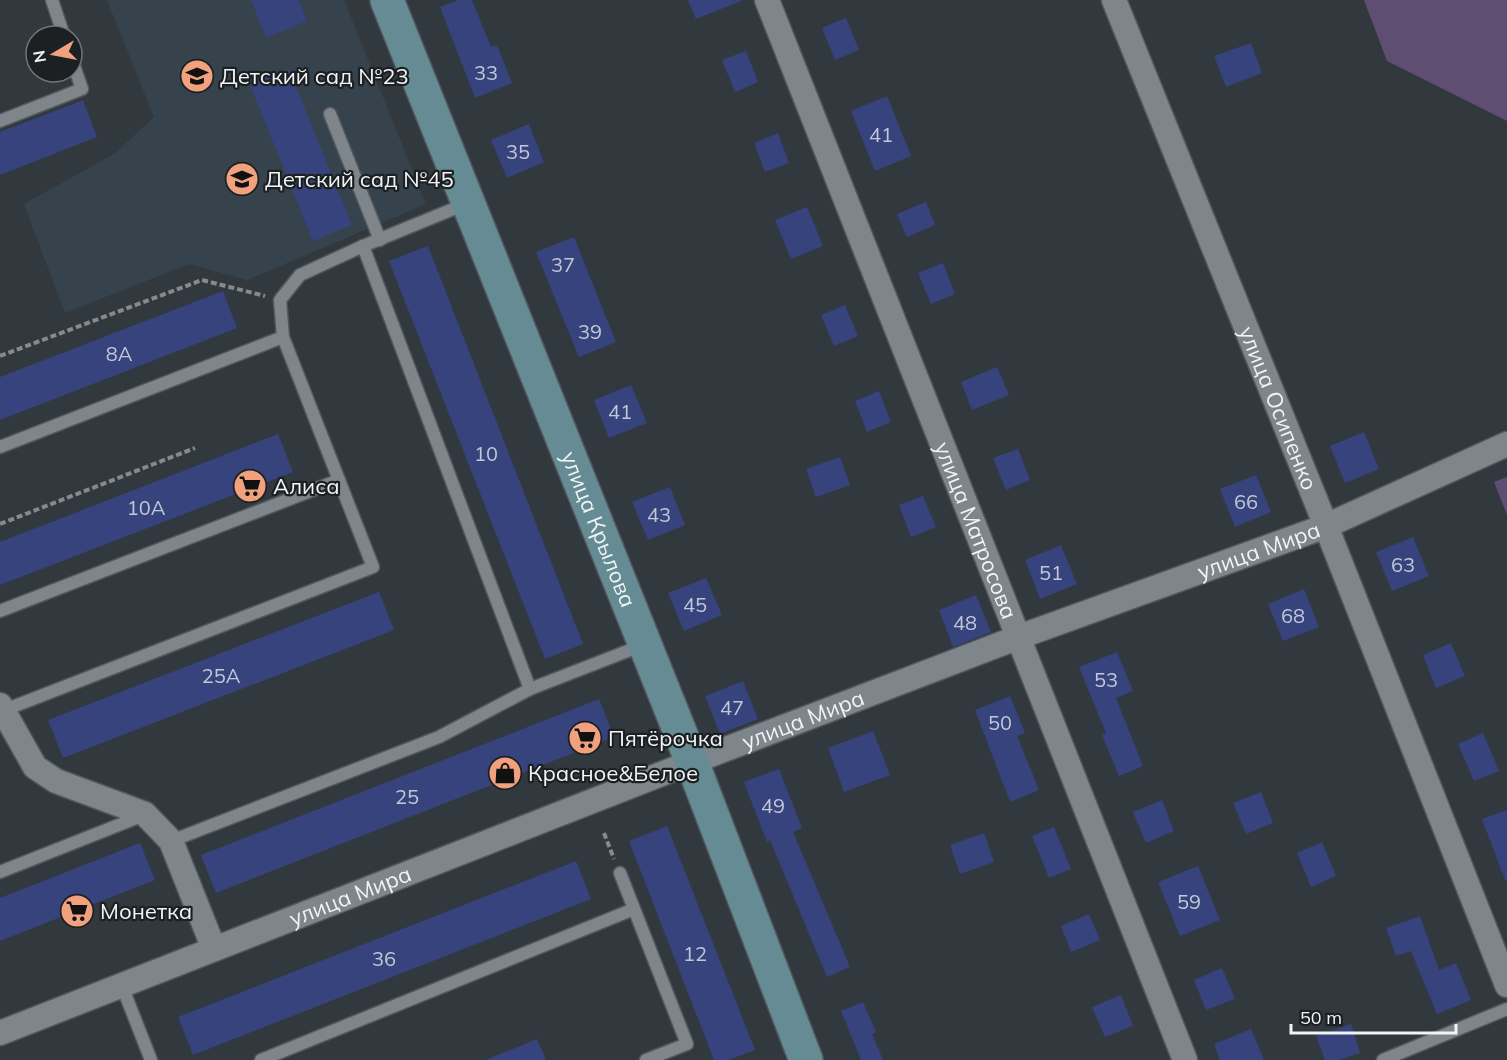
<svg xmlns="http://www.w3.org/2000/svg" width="1507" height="1060" font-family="Mulish,sans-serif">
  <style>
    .built { fill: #36434c }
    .green { fill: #5e4e71 }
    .building { fill: #36437c }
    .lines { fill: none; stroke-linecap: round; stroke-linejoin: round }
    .lane-casing { stroke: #52575c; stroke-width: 15 }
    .street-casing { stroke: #52575c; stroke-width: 27 }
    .secondary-casing { stroke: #52575c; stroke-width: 36 }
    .path { stroke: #848a8e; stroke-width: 4; stroke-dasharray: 6 3; stroke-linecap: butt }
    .lane { stroke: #7e868c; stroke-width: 12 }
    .street { stroke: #7e868c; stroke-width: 24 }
    .secondary { stroke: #658c94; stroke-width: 33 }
    .labels { text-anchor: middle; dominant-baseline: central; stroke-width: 4.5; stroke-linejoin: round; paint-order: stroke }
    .number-label { font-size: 20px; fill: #c2c8d8 }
    .poi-label { font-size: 22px; fill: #f0f4f7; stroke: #1d2022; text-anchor: start }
    .street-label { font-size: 22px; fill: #f0f4f7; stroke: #1d2022 }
  </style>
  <rect width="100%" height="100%" fill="#32393e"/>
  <path class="built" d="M 107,0 L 344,0 L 426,204 L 247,280 L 189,264 L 65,313 L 24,204 L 114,154 L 154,117 Z"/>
  <g class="green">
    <path d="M 1364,0 L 1507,0 L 1507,121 L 1387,61 Z"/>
    <path d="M 1507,477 L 1507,515 L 1494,482 Z"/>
  </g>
  <g class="building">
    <path d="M 251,0 L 299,0 L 307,21 L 266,38 Z"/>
    <path d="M 458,0 L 472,0 L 491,47 L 497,45 L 512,83 L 475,98 L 440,7 Z"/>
    <path d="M 688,0 L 741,0 L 741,1 L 696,19 Z"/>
    <path d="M 846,18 L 859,50 L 835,60 L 822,28 Z"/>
    <path d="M 1251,43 L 1262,73 L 1226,87 L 1214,56 Z"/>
    <path d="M 746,51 L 758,82 L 735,92 L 722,60 Z"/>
    <path d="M 289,69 L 352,225 L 313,241 L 250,85 Z"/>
    <path d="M 887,96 L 911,156 L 875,171 L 851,111 Z"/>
    <path d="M 83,100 L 97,137 L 0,175 L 0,132 Z"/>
    <path d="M 529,124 L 544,162 L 507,178 L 491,140 Z"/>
    <path d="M 778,133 L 789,163 L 765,172 L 754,143 Z"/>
    <path d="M 926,202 L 935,225 L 907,237 L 897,214 Z"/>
    <path d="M 807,207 L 823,246 L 791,259 L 775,220 Z"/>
    <path d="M 574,237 L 616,342 L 579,357 L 536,252 Z"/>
    <path d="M 428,246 L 583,644 L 545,659 L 389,261 Z"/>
    <path d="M 943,263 L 955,294 L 931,304 L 918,273 Z"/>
    <path d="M 223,291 L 237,328 L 0,420 L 0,377 Z"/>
    <path d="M 845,305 L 858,336 L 834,346 L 821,315 Z"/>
    <path d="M 997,367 L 1009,395 L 972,410 L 961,382 Z"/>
    <path d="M 631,385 L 647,423 L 609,438 L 594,400 Z"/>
    <path d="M 879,391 L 891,422 L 867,432 L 855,401 Z"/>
    <path d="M 1364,432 L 1379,469 L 1345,483 L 1330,446 Z"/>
    <path d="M 278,434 L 293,472 L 0,585 L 0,542 Z"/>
    <path d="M 1018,449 L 1030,480 L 1006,490 L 993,458 Z"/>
    <path d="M 840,457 L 850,485 L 816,497 L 806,469 Z"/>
    <path d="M 1256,475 L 1271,512 L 1235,527 L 1220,489 Z"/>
    <path d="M 670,487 L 685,525 L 648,540 L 632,502 Z"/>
    <path d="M 923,496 L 936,527 L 911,537 L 899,505 Z"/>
    <path d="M 1413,537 L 1429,576 L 1392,591 L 1376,552 Z"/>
    <path d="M 1061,545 L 1077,584 L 1040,599 L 1025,560 Z"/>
    <path d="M 706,578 L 722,615 L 684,631 L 668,593 Z"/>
    <path d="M 1304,589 L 1319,627 L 1283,641 L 1268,604 Z"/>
    <path d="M 379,592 L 394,630 L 63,758 L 48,720 Z"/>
    <path d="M 976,595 L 991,632 L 953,647 L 939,610 Z"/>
    <path d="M 1451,643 L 1465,676 L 1436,688 L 1423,655 Z"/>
    <path d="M 1117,652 L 1133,691 L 1116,698 L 1143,766 L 1119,776 L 1102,735 L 1106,733 L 1079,667 Z"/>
    <path d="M 743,681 L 758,719 L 720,734 L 705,696 Z"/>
    <path d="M 1010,696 L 1025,733 L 1017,736 L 1039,790 L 1010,802 L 975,710 Z"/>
    <path d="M 599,699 L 614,737 L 216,893 L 201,855 Z"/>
    <path d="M 873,731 L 890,775 L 844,792 L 828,748 Z"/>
    <path d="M 1483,733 L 1499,771 L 1474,781 L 1458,744 Z"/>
    <path d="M 779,769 L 802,828 L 793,832 L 850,967 L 827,977 L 770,840 L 767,842 L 744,782 Z"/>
    <path d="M 1261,792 L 1273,823 L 1246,834 L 1233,803 Z"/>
    <path d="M 1162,800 L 1174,831 L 1146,843 L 1133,812 Z"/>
    <path d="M 1507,810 L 1507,880 L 1505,880 L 1482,819 Z"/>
    <path d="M 667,826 L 755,1050 L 728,1060 L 714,1060 L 629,841 Z"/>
    <path d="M 1054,827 L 1071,869 L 1049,878 L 1032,836 Z"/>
    <path d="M 984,833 L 994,862 L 960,874 L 950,845 Z"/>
    <path d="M 1322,842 L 1336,876 L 1311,887 L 1297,853 Z"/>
    <path d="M 140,843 L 155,880 L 0,941 L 0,898 Z"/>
    <path d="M 576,861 L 591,899 L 193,1055 L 178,1017 Z"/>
    <path d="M 1198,866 L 1220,920 L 1180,936 L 1158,882 Z"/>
    <path d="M 1089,914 L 1100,940 L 1071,952 L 1061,926 Z"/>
    <path d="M 1420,916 L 1439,970 L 1456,963 L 1471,1000 L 1437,1014 L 1411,951 L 1396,956 L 1386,928 Z"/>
    <path d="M 1222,968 L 1235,999 L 1206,1010 L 1194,980 Z"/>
    <path d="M 1121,995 L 1133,1026 L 1105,1037 L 1092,1007 Z"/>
    <path d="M 863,1002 L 876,1032 L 872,1034 L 883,1060 L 861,1060 L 841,1011 Z"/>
    <path d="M 1351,1024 L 1360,1053 L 1339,1060 L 1325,1060 L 1316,1036 Z"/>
    <path d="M 1251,1029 L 1264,1060 L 1220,1060 L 1214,1044 Z"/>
    <path d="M 537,1039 L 546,1060 L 486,1060 Z"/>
  </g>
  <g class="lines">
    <g class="lane-casing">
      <g id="lane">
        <path d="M 52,0 L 64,36"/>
        <path d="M 330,114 L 380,240"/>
        <path d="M 0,121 L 82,89 L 72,60"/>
        <path d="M 468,203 L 363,246 L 530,689"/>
        <path d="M 0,447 L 283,337"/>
        <path d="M 0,611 L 339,480"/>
        <path d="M 2,711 L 373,567 L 283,337 L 280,300 L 300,275 L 363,246"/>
        <path d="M 171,841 L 439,737 L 530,689 L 643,645"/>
        <path d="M 0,872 L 144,815"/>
        <path d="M 620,873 L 687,1044 L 646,1060"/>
        <path d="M 122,986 L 151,1060"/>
        <path d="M 261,1060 L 634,909"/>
        <path d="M 1383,1060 L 1507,1009"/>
      </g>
    </g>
    <g class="street-casing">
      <g id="street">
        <path id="s1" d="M 767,0 L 1185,1060"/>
        <path id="s2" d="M 1114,0 L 1326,526 L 1507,985"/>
        <path d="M 0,705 L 35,767 L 56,781 L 145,814 L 171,841 L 214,949"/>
        <path id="s3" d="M 0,1033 L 692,762 L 1019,637 L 1326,526 L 1507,444"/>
      </g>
    </g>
    <g class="secondary-casing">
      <g id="secondary">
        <path id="s4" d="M 387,0 L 692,762 L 806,1060"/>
      </g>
    </g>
    <g class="path">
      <path d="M 0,356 L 202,280 L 265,296"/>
      <path d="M 0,524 L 195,448"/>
      <path d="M 604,833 L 614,859"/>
    </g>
    <use href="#lane" class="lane"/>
    <use href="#street" class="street"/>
    <use href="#secondary" class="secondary"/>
  </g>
  <defs>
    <g id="school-disc" transform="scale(1.725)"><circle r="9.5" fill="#f2a17e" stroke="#1d2022"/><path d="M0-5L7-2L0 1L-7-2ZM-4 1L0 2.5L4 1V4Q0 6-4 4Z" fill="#111"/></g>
    <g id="supermarket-disc" transform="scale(1.725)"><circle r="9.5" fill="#f2a17e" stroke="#1d2022"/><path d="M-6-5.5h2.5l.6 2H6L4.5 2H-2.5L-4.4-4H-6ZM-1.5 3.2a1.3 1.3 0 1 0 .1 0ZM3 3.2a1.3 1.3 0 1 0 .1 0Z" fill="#111"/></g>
    <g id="shop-disc" transform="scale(1.725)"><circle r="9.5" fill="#f2a17e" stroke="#1d2022"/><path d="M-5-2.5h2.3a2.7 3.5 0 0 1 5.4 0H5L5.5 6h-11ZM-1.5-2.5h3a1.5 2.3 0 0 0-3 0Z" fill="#111"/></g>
  </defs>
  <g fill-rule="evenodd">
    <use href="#school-disc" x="197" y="76"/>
    <use href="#school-disc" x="242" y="179"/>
    <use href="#supermarket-disc" x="250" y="486"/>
    <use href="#supermarket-disc" x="585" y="738"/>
    <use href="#shop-disc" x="505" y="773"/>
    <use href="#supermarket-disc" x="77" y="911"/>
  </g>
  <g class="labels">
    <g class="number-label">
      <text x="486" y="72">33</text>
      <text x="881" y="134">41</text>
      <text x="518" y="151">35</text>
      <text x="563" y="264">37</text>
      <text x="590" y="331">39</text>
      <text x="119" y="353">8А</text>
      <text x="620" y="411">41</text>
      <text x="486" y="453">10</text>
      <text x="1246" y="501">66</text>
      <text x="146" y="507">10А</text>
      <text x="659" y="514">43</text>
      <text x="1403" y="564">63</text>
      <text x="1051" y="572">51</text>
      <text x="695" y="604">45</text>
      <text x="1293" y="615">68</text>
      <text x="965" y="622">48</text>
      <text x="221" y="675">25А</text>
      <text x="1106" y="679">53</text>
      <text x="732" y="707">47</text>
      <text x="1000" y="722">50</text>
      <text x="407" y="796">25</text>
      <text x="773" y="805">49</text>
      <text x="1189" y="901">59</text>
      <text x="695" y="953">12</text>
      <text x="384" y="958">36</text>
    </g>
    <g class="poi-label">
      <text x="220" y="76">Детский сад №23</text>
      <text x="265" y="179">Детский сад №45</text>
      <text x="273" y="486">Алиса</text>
      <text x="608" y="738">Пятёрочка</text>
      <text x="528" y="773">Красное&amp;Белое</text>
      <text x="100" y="911">Монетка</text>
    </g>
    <g class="street-label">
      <text stroke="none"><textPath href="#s2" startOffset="440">улица Осипенко</textPath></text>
      <text stroke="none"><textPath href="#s4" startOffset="570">улица Крылова</textPath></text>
      <text stroke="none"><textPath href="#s1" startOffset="570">улица Матросова</textPath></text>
      <text stroke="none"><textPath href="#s3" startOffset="1348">улица Мира</textPath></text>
      <text stroke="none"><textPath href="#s3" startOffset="862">улица Мира</textPath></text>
      <text stroke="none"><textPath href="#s3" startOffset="376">улица Мира</textPath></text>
    </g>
  </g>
  <g transform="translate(54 54) rotate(260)"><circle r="28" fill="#1d2022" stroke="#717577" stroke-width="1.5"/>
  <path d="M0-4.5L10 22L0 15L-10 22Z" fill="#f2a17e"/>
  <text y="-9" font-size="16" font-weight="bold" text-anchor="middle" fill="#f0f4f7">N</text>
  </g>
  <path d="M1291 1024v9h165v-9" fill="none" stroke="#f0f4f7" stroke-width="3"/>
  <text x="1300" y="1024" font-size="18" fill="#f0f4f7" stroke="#1d2022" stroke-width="4.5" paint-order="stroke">50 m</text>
</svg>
